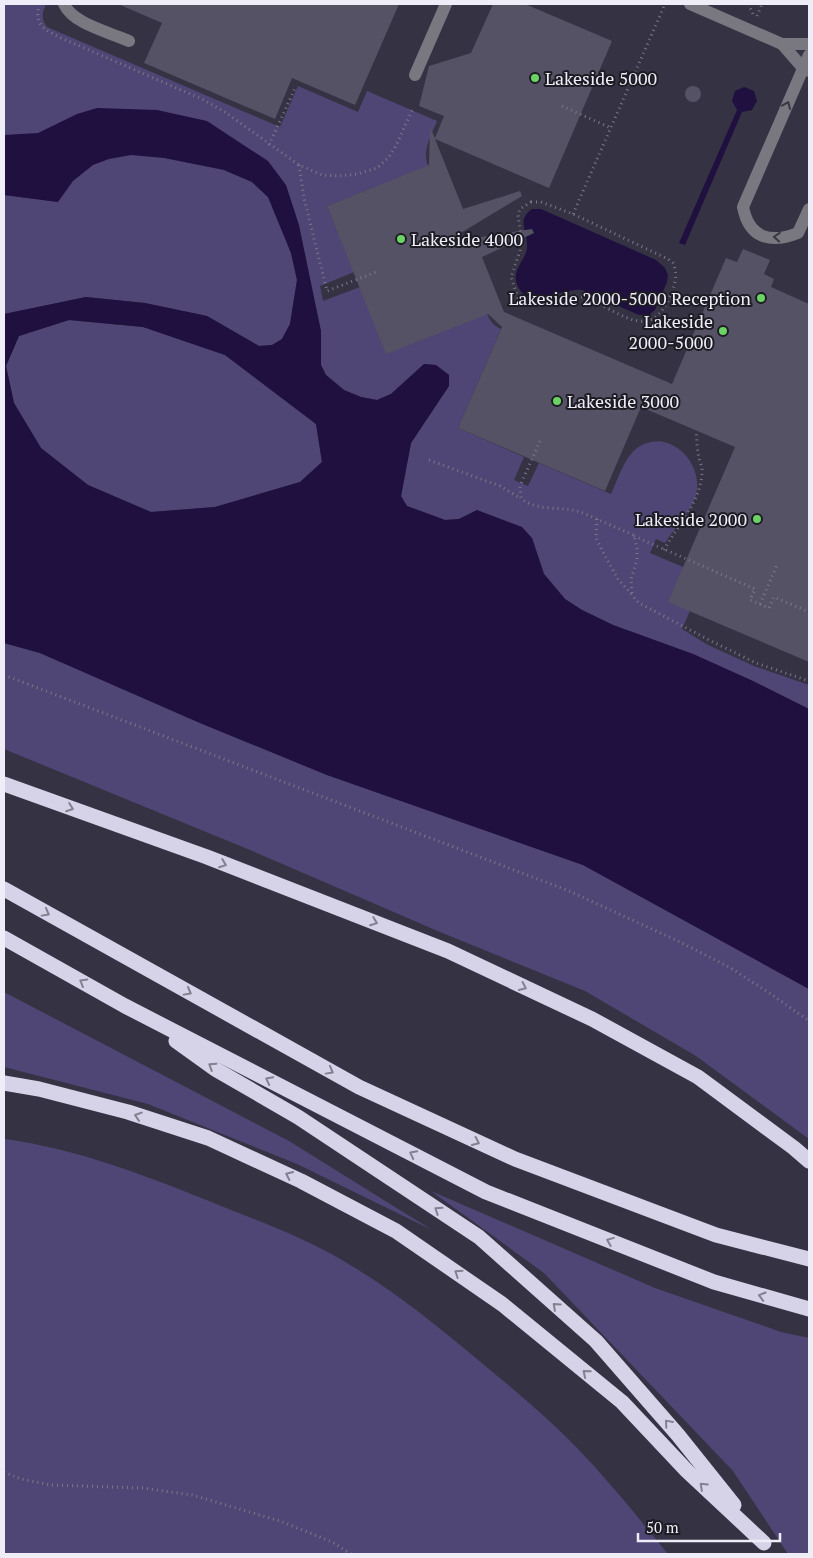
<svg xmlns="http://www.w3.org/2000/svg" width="813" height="1558" font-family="'PT Serif',serif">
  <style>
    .green { fill: #504676 }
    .water { fill: #1f1040; fill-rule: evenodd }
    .building { fill: #555265 }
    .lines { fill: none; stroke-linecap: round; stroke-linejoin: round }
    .path { stroke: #7b7987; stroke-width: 3; stroke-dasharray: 1 4; stroke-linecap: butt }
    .minor { stroke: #797780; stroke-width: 12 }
    .highway { stroke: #d6d3e9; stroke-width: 15 }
    .oneway { stroke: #39373f }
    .oneway2 { stroke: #838090 }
    .poi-dot { fill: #6ad364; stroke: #1d1b23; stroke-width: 2 }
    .labels { text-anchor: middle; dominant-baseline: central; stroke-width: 4; stroke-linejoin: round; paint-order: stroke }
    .poi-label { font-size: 18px; fill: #efedf8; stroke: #1d1b23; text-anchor: start }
  </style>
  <rect width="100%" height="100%" fill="#353243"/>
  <g class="green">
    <path d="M 4,4 L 46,4 C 42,13 41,19 47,27 L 280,127 L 298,86 L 358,112 L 367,91 L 437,121 C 431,136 422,150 428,166 L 327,206 L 354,272 L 320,286 L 323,301 L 360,287 L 487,314 C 490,321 494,326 501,329 L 458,428 L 524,457 L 514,480 L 528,486 L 539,463 L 611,494 C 618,479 624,458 637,448 C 669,425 707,465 695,498 C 689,514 674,528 665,543 L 656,539 L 650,553 L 683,567 L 690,611 L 682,629 L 708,645 L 754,666 L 809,685 L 809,709 L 753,681 L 693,654 L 613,625 L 582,610 L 565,599 L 544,574 L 532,538 L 477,510 L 459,519 L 445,520 L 407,506 L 401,497 L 411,443 L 449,386 L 449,375 L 436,365 L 424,364 L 391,394 L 377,400 L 361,397 L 344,390 L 326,375 L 321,365 L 321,331 L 286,185 L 224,170 L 252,182 L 268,197 L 291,253 L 297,280 L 290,324 L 282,339 L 272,345 L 259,346 L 207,316 L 145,303 L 86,297 L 4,314 L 4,195 L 58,202 L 4,151 Z"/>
    <path d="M 69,320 L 143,327 L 225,355 L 316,424 L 322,462 L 300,482 L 215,507 L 151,512 L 88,485 L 41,448 L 14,403 L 6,366 L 19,336 Z"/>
    <path d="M 4,643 L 40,653 L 200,723 L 327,775 L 583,865 L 809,989 L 809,1139 L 696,1056 L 585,991 L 440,932 L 250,850 L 4,749 Z"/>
    <path d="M 4,992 L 289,1141 L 432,1230 L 297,1164 L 148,1104 L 4,1067 Z"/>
    <path d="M 4,1139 C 73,1148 139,1173 204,1199 C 252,1219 303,1236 347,1263 C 394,1291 435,1324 477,1359 C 512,1388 547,1417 579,1450 C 611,1483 639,1519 668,1554 L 4,1554 Z"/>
    <path d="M 431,1191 L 655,1288 L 781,1332 L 809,1338 L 809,1554 L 788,1554 L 733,1471 L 544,1273 Z"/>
  </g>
  <g class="water">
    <path d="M 744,87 L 754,91 L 757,101 L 752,110 L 742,112 L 685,245 L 679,243 L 737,110 L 732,101 L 735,91 Z"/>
    <path d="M 97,108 L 157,110 L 207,121 L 268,161 L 286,185 L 299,225 L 321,331 L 321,365 L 326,375 L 344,390 L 361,397 L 377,400 L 391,394 L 424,364 L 436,365 L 449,375 L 449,386 L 411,443 L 401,496 L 407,506 L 445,520 L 459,519 L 477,510 L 522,527 L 532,538 L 544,574 L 565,599 L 582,610 L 613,625 L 693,654 L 753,681 L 809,709 L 809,989 L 583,865 L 327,775 L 200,723 L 40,653 L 4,643 L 4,314 L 86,297 L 145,303 L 207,316 L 259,346 L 272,345 L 282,339 L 290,324 L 297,280 L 291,253 L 268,197 L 252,182 L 224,170 L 164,158 L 131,155 L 109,159 L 93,165 L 73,181 L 58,202 L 4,195 L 4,135 L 38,133 L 77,114 ZM 69,320 L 143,327 L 225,355 L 316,424 L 322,462 L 300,482 L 215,507 L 151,512 L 88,485 L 41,448 L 14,403 L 6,366 L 19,336 Z"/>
    <path d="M 532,209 L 541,209 L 656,260 L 665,268 L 668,275 L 667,282 L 655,310 L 650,314 L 639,315 L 582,290 C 564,288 531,308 520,290 C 517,286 515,280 516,275 C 517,265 527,257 527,247 C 528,230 516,221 532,209 Z"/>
  </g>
  <g class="building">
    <path d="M 118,4 L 399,4 L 355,105 L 292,78 L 275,119 L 144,63 L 162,23 Z"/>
    <path d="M 493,4 L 525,4 L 612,41 L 549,188 L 435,139 L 463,209 L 520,191 L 522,196 L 444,243 L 532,229 L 534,233 L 482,257 L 504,312 L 672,384 L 726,258 L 737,262 L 743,249 L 770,260 L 764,274 L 774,279 L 771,287 L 809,304 L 809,662 L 668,602 L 735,447 L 641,407 L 605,491 L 458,428 L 502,327 L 488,314 L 386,354 L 327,206 L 429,165 L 430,127 L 435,138 L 444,116 L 419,106 L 429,66 L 471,53 Z"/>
    <circle cx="693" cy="94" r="8"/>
  </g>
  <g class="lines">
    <g class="path">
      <path d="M 39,4 C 35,25 42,28 59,37 L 202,99 L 225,112 L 299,165 L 322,175 L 339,176 L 357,174 L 377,168 L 388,158 L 396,146 L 413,108"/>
      <path d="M 748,4 L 754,16"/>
      <path d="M 757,16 L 762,4"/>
      <path d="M 562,106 L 611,128"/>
      <path d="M 269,145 L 296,86"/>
      <path d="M 299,165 L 304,198 L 327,291 L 376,272"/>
      <path d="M 531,202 L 541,202 L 573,214 L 668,259 L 673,263 C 679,277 674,287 668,300 C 646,349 607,298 575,296 C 555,294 537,308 518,298 L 511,277 L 520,251 L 522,242 L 518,215 L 520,209 Z"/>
      <path d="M 573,214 L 665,4"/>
      <path d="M 540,441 L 520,486 L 521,498 C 538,513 561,505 580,512 C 598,519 616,528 634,535 L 637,549 L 637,560 L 631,579 L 632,594"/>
      <path d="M 429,460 L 500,486 L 520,498"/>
      <path d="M 597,519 L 596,538 L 605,556 L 618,579 L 639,603 L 711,641 L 756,663 L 809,681"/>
      <path d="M 634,536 L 755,589 L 750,600 L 769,608 L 774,597 L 809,612"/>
      <path d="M 664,550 C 678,524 700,504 702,473 C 703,468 700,463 699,458 C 697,450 697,440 696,431"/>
      <path d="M 760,604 L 777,565"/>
      <path d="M 4,675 L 569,891 L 678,941 L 729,967 L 771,994 L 809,1021"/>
      <path d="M 4,1472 L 21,1479 L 51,1485 L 143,1488 L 192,1495 L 280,1521 L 332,1542 L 351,1554"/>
    </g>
    <g class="minor">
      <path d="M 64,4 C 73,24 109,32 129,41"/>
      <path d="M 690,4 L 782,44 L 809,44"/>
      <path d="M 782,44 L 803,68 L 809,71"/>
      <path d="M 809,55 L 743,207 C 749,238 770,244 798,233 L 809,209"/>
      <path d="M 415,75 L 446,4"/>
    </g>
    <g class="highway">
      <path d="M 4,784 L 207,857 L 448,951 L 592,1019 L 698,1077 L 794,1148 L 809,1161"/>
      <path d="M 4,889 L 359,1087 L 515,1159 L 716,1235 L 809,1259"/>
      <path d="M 4,938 L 125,1006 L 486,1192 L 714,1282 L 809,1309"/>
      <path d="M 176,1041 L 215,1069 L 298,1117 L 479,1237 L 596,1341 L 678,1435 L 734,1505"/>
      <path d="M 4,1083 L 39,1089 L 128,1112 L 208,1138 L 301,1181 L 396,1231 L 502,1304 L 622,1402 L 687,1471 L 764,1543"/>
    </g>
  </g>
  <defs><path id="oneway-chevron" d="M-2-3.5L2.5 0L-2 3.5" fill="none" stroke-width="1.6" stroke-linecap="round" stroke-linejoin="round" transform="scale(1.25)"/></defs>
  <g class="oneway">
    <use href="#oneway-chevron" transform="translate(787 105) rotate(-67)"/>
    <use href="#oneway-chevron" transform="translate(777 237) rotate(-175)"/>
  </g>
  <g class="oneway2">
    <use href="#oneway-chevron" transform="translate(70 808) rotate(20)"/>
    <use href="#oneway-chevron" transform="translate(223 864) rotate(21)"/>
    <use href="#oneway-chevron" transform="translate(46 913) rotate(29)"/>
    <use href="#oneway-chevron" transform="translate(374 922) rotate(21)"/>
    <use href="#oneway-chevron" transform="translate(83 982) rotate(-150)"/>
    <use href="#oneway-chevron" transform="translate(523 987) rotate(25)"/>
    <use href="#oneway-chevron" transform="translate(188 992) rotate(29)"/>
    <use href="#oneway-chevron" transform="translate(212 1066) rotate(-147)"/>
    <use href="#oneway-chevron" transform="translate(330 1071) rotate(29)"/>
    <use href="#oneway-chevron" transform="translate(269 1080) rotate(-153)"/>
    <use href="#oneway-chevron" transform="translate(138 1116) rotate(-162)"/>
    <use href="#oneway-chevron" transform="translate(476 1142) rotate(25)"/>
    <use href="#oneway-chevron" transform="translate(413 1154) rotate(-153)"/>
    <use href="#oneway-chevron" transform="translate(289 1175) rotate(-155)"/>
    <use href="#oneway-chevron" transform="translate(438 1210) rotate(-146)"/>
    <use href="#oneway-chevron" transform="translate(610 1241) rotate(-158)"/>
    <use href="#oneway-chevron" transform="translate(458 1273) rotate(-146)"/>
    <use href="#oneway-chevron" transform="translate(762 1296) rotate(-164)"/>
    <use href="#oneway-chevron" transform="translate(556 1306) rotate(-138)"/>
    <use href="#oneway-chevron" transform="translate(586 1373) rotate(-140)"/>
    <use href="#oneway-chevron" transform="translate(668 1423) rotate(-131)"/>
    <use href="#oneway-chevron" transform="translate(703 1486) rotate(-137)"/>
  </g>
  <g class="poi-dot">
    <circle cx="535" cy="78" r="5"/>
    <circle cx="401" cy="239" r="5"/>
    <circle cx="761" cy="298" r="5"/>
    <circle cx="723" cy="331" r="5"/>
    <circle cx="557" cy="401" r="5"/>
    <circle cx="757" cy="519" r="5"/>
  </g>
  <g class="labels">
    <g class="poi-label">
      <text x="545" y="78">Lakeside 5000</text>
      <text x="411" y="239">Lakeside 4000</text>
      <text x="751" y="298" text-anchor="end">Lakeside 2000-5000 Reception</text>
      <text x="713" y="321" text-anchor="end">Lakeside<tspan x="713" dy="21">2000-5000</tspan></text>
      <text x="567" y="401">Lakeside 3000</text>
      <text x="747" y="519" text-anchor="end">Lakeside 2000</text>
    </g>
  </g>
  <rect width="813" height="1558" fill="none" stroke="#efedf8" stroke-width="10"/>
  <path d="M638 1533v8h142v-8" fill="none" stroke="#efedf8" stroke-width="2.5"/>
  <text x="646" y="1533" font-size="15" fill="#efedf8" stroke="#1d1b23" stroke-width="4" paint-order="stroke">50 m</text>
</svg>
